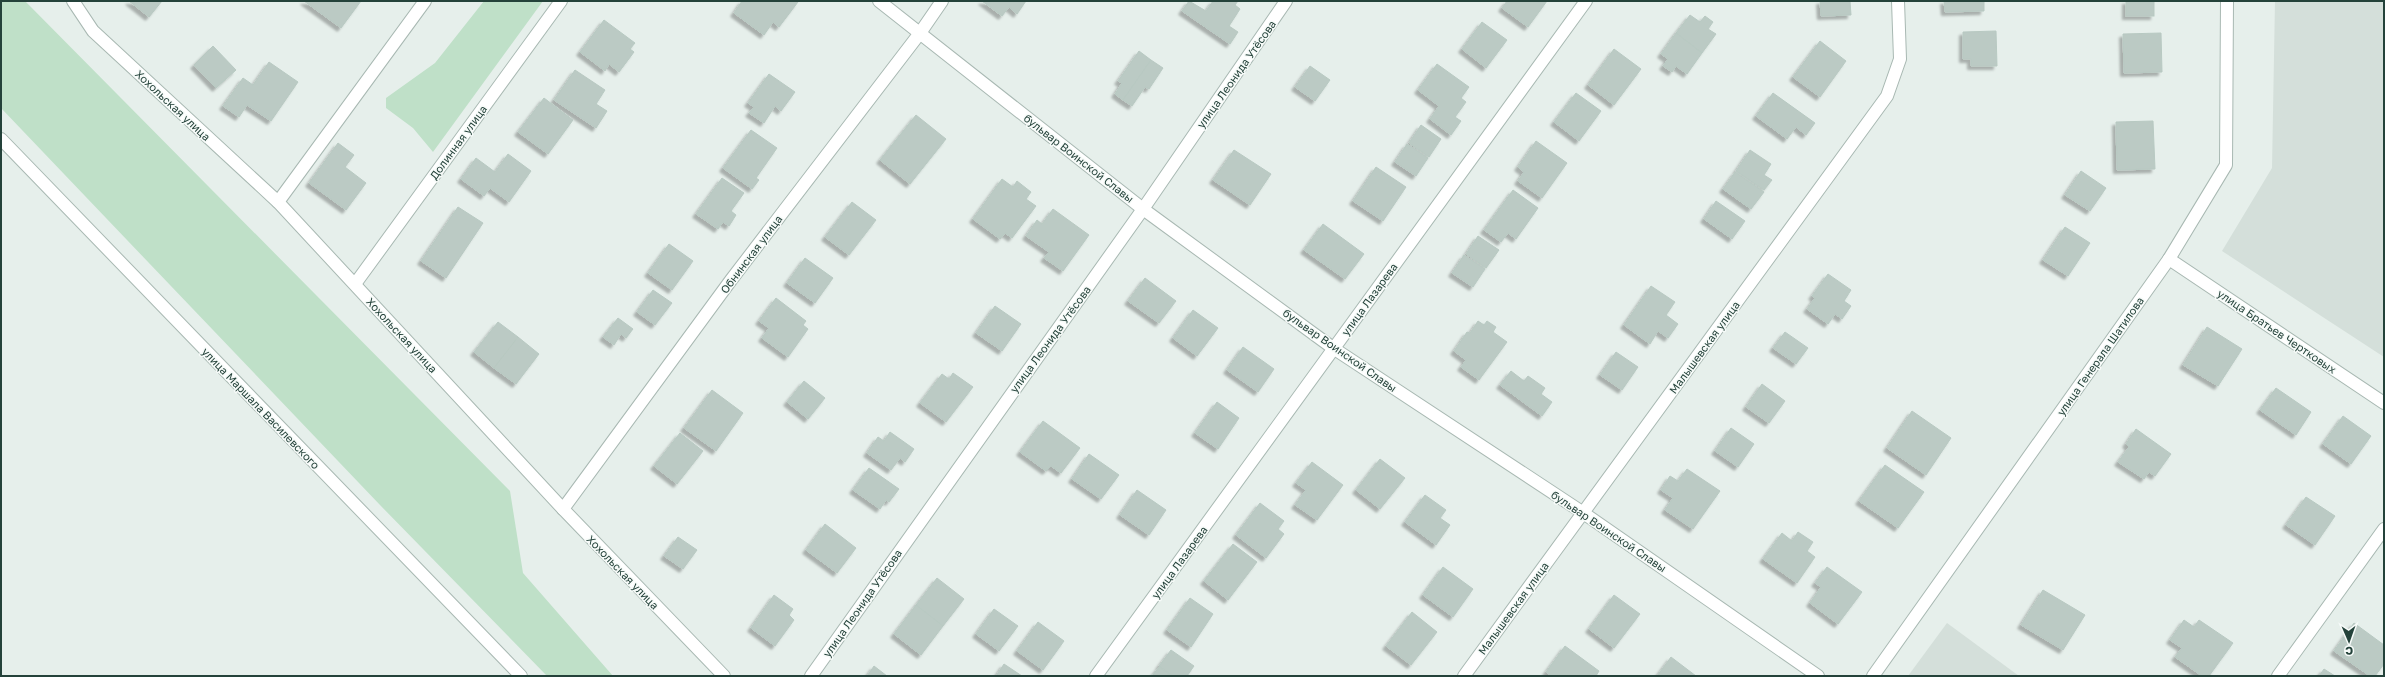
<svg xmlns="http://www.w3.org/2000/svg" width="2385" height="677" font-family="'Golos Text',sans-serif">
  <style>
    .built { fill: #d4dfda }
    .green { fill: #bfe0c8 }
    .building { fill: #bbcac4; stroke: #b8c9c2; filter: url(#shadow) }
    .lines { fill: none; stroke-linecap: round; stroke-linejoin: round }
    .minor-casing { stroke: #a8b8b2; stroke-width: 14 }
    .minor { stroke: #fff; stroke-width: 12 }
    .labels { text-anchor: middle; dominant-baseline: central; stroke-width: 3; stroke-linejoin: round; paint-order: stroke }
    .street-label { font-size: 11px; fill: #24423a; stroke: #f7fbf9 }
  </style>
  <defs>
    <filter id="shadow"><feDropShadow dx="-3.5" dy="3.5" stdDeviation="1" flood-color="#0004"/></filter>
  </defs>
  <rect width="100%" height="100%" fill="#e6efeb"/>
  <g class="built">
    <path d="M 2275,1 L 2384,1 L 2384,357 L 2222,251 L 2272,168 Z"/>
    <path d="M 1947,623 L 2019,676 L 1908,676 Z"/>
  </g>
  <g class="green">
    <path d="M 1,1 L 25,1 L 510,491 L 523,573 L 613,676 L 547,676 L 380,505 L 1,108 Z"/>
    <path d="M 484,1 L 543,1 L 433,152 L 413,128 L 386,108 L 386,98 L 435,63 Z"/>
  </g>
  <g class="building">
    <path d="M 129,1 L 162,1 L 149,17 Z"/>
    <path d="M 304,1 L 361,1 L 341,28 Z"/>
    <path d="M 742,1 L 796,1 L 798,2 L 779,27 L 773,22 L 764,35 L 734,13 Z"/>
    <path d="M 982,1 L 1026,1 L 1017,14 L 1009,7 L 1002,16 Z"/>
    <path d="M 1189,1 L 1206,11 L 1213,1 L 1238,1 L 1235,5 L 1240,9 L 1229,26 L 1238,32 L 1230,44 L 1182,11 Z"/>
    <path d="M 1507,1 L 1547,1 L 1528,27 L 1502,8 Z"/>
    <path d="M 1820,1 L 1850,1 L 1851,15 L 1821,16 Z"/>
    <path d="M 1944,1 L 1984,1 L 1984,11 L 1945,12 Z"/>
    <rect x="2126" y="1" width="28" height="15"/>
    <path d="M 1690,15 L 1700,22 L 1705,16 L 1713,22 L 1708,29 L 1716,34 L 1702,53 L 1676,33 Z"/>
    <path d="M 604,20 L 635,43 L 630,49 L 634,52 L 619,72 L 609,64 L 605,71 L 580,52 Z"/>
    <path d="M 1482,22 L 1507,40 L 1486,68 L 1462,49 Z"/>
    <path d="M 1996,31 L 1997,66 L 1971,66 L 1971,59 L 1963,59 L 1963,32 Z"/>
    <path d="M 1676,33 L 1702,53 L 1687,74 L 1676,66 L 1672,72 L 1663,66 L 1668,59 L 1661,54 Z"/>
    <path d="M 2161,33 L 2162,72 L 2124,73 L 2123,34 Z"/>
    <path d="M 1820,41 L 1846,61 L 1820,97 L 1793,77 Z"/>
    <path d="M 213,46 L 236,70 L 216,88 L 194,65 Z"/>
    <path d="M 1614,49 L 1641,69 L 1614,105 L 1588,85 Z"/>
    <path d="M 1139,51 L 1151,60 L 1123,100 L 1115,94 L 1122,83 L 1118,81 Z"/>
    <path d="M 1151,60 L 1163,68 L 1149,89 L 1145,87 L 1132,106 L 1123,100 Z"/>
    <path d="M 269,62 L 298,82 L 271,121 L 247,105 L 239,117 L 223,106 L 243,78 L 253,85 Z"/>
    <path d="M 1437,64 L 1469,87 L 1461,98 L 1466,102 L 1455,117 L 1461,121 L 1451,135 L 1430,119 L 1439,106 L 1418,90 Z"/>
    <path d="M 1310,66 L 1330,80 L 1315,101 L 1295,87 Z"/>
    <path d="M 575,70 L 605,90 L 596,104 L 607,111 L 596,128 L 554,100 Z"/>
    <path d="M 769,74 L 795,92 L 781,111 L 775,106 L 764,123 L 749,113 L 754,107 L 748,103 Z"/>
    <path d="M 1576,93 L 1601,111 L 1579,141 L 1554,122 Z"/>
    <path d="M 1773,93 L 1815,123 L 1806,135 L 1796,127 L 1787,139 L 1756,116 Z"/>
    <path d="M 544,98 L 573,120 L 548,154 L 518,132 Z"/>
    <path d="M 916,115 L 946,139 L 910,184 L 880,160 Z"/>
    <path d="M 2153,121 L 2155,169 L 2117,170 L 2116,122 Z"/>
    <path d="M 1421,125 L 1441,139 L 1429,157 L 1409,143 Z"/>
    <path d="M 751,130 L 777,148 L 756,178 L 759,180 L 752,189 L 723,168 Z"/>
    <path d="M 1536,141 L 1567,163 L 1542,198 L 1518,181 L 1524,172 L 1518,167 Z"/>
    <path d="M 338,143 L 354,155 L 345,167 L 366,183 L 346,210 L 309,183 Z"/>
    <path d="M 1407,144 L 1428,158 L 1416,176 L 1395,162 Z"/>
    <path d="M 1234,150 L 1271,174 L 1250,205 L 1213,180 Z"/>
    <path d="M 1750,150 L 1771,164 L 1764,175 L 1772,180 L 1764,190 L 1736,171 Z"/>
    <path d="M 508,154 L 531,171 L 509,202 L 490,188 L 484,196 L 461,179 L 476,158 L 495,172 Z"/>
    <path d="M 1376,167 L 1406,187 L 1383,221 L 1353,201 Z"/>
    <path d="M 2081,171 L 2106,188 L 2090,211 L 2065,195 Z"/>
    <path d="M 1735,172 L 1764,192 L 1751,209 L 1723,189 Z"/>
    <path d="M 722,178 L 744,193 L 731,211 L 736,215 L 729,226 L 723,222 L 718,229 L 696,214 Z"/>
    <path d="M 1002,179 L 1013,187 L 1017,181 L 1031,192 L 1026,199 L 1036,206 L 1012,238 L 1005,233 L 1000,239 L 973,219 Z"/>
    <path d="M 1513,190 L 1538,208 L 1516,239 L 1508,233 L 1501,242 L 1484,230 Z"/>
    <path d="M 1716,201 L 1745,221 L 1732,239 L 1704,219 Z"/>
    <path d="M 852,202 L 876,220 L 849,255 L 825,237 Z"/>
    <path d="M 458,207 L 483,223 L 446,278 L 421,261 Z"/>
    <path d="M 1053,209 L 1089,235 L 1063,271 L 1044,258 L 1049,252 L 1026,236 L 1037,220 L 1042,224 Z"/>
    <path d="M 1323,224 L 1364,254 L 1345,279 L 1304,250 Z"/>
    <path d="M 2065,227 L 2090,243 L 2068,276 L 2043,260 Z"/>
    <path d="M 1478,236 L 1499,250 L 1486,268 L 1466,254 Z"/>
    <path d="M 669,244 L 693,261 L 672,290 L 648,273 Z"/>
    <path d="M 1464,255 L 1485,269 L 1473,287 L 1452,273 Z"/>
    <path d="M 805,258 L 833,278 L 815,303 L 787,283 Z"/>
    <path d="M 1828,274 L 1851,290 L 1844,301 L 1851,306 L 1842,319 L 1835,314 L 1828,324 L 1807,309 L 1815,298 L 1812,296 Z"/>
    <path d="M 1145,278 L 1176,301 L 1159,323 L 1128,301 Z"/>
    <path d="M 1651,286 L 1675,302 L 1666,315 L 1678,324 L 1668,338 L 1658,331 L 1650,344 L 1624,325 Z"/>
    <path d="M 653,290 L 672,303 L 655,325 L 637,312 Z"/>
    <path d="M 776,298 L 806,321 L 803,325 L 808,329 L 788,357 L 762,338 L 769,328 L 759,321 Z"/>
    <path d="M 995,306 L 1021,324 L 1002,351 L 976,333 Z"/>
    <path d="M 1193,310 L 1218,328 L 1197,356 L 1173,338 Z"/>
    <path d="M 618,318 L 633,329 L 626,338 L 621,334 L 614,345 L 603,337 Z"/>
    <path d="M 1478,321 L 1484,325 L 1487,321 L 1496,327 L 1493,332 L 1507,342 L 1479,380 L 1461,367 L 1466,360 L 1454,351 L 1467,332 L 1470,333 Z"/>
    <path d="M 498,322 L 518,337 L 494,368 L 474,352 Z"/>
    <path d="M 2207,327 L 2242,349 L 2218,386 L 2183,365 Z"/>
    <path d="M 1785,332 L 1808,348 L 1796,364 L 1773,348 Z"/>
    <path d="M 518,337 L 539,354 L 516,384 L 494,368 Z"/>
    <path d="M 1243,347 L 1274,369 L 1258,392 L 1227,370 Z"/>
    <path d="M 1616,352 L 1638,367 L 1622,390 L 1600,375 Z"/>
    <path d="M 1511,371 L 1524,381 L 1528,376 L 1545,388 L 1541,394 L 1552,402 L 1542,416 L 1500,385 Z"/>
    <path d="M 953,373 L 973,387 L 946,422 L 920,403 L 942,374 L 949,379 Z"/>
    <path d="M 804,381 L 825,398 L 808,419 L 787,402 Z"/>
    <path d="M 1762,384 L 1785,401 L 1769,423 L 1746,407 Z"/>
    <path d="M 2276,388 L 2311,412 L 2296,435 L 2260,410 Z"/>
    <path d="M 712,390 L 743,413 L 716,451 L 684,428 Z"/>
    <path d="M 1217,402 L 1239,418 L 1218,449 L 1195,433 Z"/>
    <path d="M 1912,411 L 1951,438 L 1926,475 L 1887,448 Z"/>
    <path d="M 2343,416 L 2371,436 L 2351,464 L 2323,444 Z"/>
    <path d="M 1043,421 L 1080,448 L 1061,473 L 1051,466 L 1046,471 L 1020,452 Z"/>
    <path d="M 1731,428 L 1754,444 L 1738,467 L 1715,451 Z"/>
    <path d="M 2136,429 L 2171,454 L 2155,476 L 2149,472 L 2144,479 L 2118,462 L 2129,447 L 2126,444 Z"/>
    <path d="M 890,432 L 914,449 L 905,462 L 900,458 L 891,470 L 867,453 L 878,437 L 884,441 Z"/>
    <path d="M 680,433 L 703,451 L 677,484 L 654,466 Z"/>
    <path d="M 1089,454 L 1119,475 L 1101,499 L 1072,479 Z"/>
    <path d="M 1380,459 L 1405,478 L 1380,509 L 1356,490 Z"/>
    <path d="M 1312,462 L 1343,485 L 1317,520 L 1295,505 L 1306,490 L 1296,483 Z"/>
    <path d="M 1885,465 L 1924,492 L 1898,528 L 1859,501 Z"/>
    <path d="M 869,468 L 899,489 L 889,502 L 886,500 L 880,509 L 853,490 Z"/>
    <path d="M 1687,469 L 1720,491 L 1693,529 L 1665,510 L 1673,498 L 1661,490 L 1670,476 L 1678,481 Z"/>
    <path d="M 1137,490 L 1166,510 L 1149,535 L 1120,515 Z"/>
    <path d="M 1425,495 L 1446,510 L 1440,518 L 1450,525 L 1436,545 L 1405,522 Z"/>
    <path d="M 2306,497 L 2335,516 L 2315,545 L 2286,525 Z"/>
    <path d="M 1260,503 L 1284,521 L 1278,529 L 1284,534 L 1266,558 L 1236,535 Z"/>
    <path d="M 825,524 L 856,548 L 837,573 L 806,550 Z"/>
    <path d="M 1798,532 L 1813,542 L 1807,551 L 1815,557 L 1797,583 L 1763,559 L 1782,533 L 1792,541 Z"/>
    <path d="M 678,537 L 697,550 L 683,569 L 664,556 Z"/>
    <path d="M 1233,544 L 1257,562 L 1228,600 L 1204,581 Z"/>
    <path d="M 1443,567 L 1473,589 L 1453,617 L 1423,595 Z"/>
    <path d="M 1827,567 L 1862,592 L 1838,624 L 1810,603 L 1821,587 L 1815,583 Z"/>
    <path d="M 937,578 L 964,599 L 943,626 L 916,605 Z"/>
    <path d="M 2043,590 L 2085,615 L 2063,650 L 2021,625 Z"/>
    <path d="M 774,595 L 793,609 L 789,615 L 794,620 L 775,646 L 751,628 Z"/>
    <path d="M 1614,595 L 1640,614 L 1614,648 L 1589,629 Z"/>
    <path d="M 1190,598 L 1213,614 L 1191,647 L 1167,630 Z"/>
    <path d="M 916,605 L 943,626 L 921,655 L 894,634 Z"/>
    <path d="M 994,609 L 1018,626 L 999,651 L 976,634 Z"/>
    <path d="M 1412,612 L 1437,632 L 1411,665 L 1386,646 Z"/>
    <path d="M 2184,620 L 2194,627 L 2199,620 L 2233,643 L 2209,676 L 2202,676 L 2175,657 L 2182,648 L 2170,640 Z"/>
    <path d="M 1038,622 L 1064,641 L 1043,670 L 1017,651 Z"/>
    <path d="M 2354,623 L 2384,645 L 2384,664 L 2375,676 L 2370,676 L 2334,651 Z"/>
    <path d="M 1565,646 L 1599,671 L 1596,676 L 1552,676 L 1546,672 Z"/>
    <path d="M 1171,650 L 1194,666 L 1187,676 L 1173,676 L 1159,666 Z"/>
    <path d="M 1671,657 L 1696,676 L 1657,676 Z"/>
    <path d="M 1004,664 L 1022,676 L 996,676 Z"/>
    <path d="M 874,666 L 887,676 L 867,676 Z"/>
    <path d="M 1159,667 L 1172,676 L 1152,676 Z"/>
    <path d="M 2324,669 L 2335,676 L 2319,676 Z"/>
  </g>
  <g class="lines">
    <g class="minor-casing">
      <g id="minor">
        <path d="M 73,1 L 93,31 L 278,202 L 563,509 L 724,676"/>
        <path d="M 879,1 L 1143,209 L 1333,348 L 1582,512 L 1818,676"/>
        <path d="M 1,139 L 521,676"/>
        <path d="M 278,202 L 425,1"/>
        <path d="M 2169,259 L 2384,403"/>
        <path d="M 355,284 L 561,1"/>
        <path d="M 563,509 L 731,280 L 920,33 L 942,1"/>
        <path d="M 811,676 L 1143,209 L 1286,1"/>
        <path d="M 1096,676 L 1586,1"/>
        <path d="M 1464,676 L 1887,96 L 1900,59 L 1898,1"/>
        <path d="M 1873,676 L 2169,259 L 2226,165 L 2227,1"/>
        <path d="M 2278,676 L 2384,529"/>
      </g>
    </g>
    <use href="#minor" class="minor"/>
  </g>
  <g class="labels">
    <g class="street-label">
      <text transform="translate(1236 74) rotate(-55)">улица Леонида Утёсова</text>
      <text transform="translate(173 105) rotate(43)">Хохольская улица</text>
      <text transform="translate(458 142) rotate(-54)">Долинная улица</text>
      <text transform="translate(1079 158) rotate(38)">бульвар Воинской Славы</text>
      <text transform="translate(751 254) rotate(-53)">Обнинская улица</text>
      <text transform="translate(1369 299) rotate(-54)">улица Лазарева</text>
      <text transform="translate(2277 331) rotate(34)">улица Братьев Чертковых</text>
      <text transform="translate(402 335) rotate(47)">Хохольская улица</text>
      <text transform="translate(1050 339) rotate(-54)">улица Леонида Утёсова</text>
      <text transform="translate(1704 347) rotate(-54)">Малышевская улица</text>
      <text transform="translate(1340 350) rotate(35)">бульвар Воинской Славы</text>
      <text transform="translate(2100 356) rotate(-55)">улица Генерала Шатилова</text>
      <text transform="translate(261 408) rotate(46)">улица Маршала Василевского</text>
      <text transform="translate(1609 531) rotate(34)">бульвар Воинской Славы</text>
      <text transform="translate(1179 562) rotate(-54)">улица Лазарева</text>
      <text transform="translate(623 572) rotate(46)">Хохольская улица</text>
      <text transform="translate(862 603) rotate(-55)">улица Леонида Утёсова</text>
      <text transform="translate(1513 608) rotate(-54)">Малышевская улица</text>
    </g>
  </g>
  <rect width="2385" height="677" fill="none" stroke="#24423a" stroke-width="4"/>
  <g transform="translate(2349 641) rotate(178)" stroke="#f7fbf9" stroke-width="3" paint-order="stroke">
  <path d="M0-3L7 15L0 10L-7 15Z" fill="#24423a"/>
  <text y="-6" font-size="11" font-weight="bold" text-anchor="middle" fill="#24423a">С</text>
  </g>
</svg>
